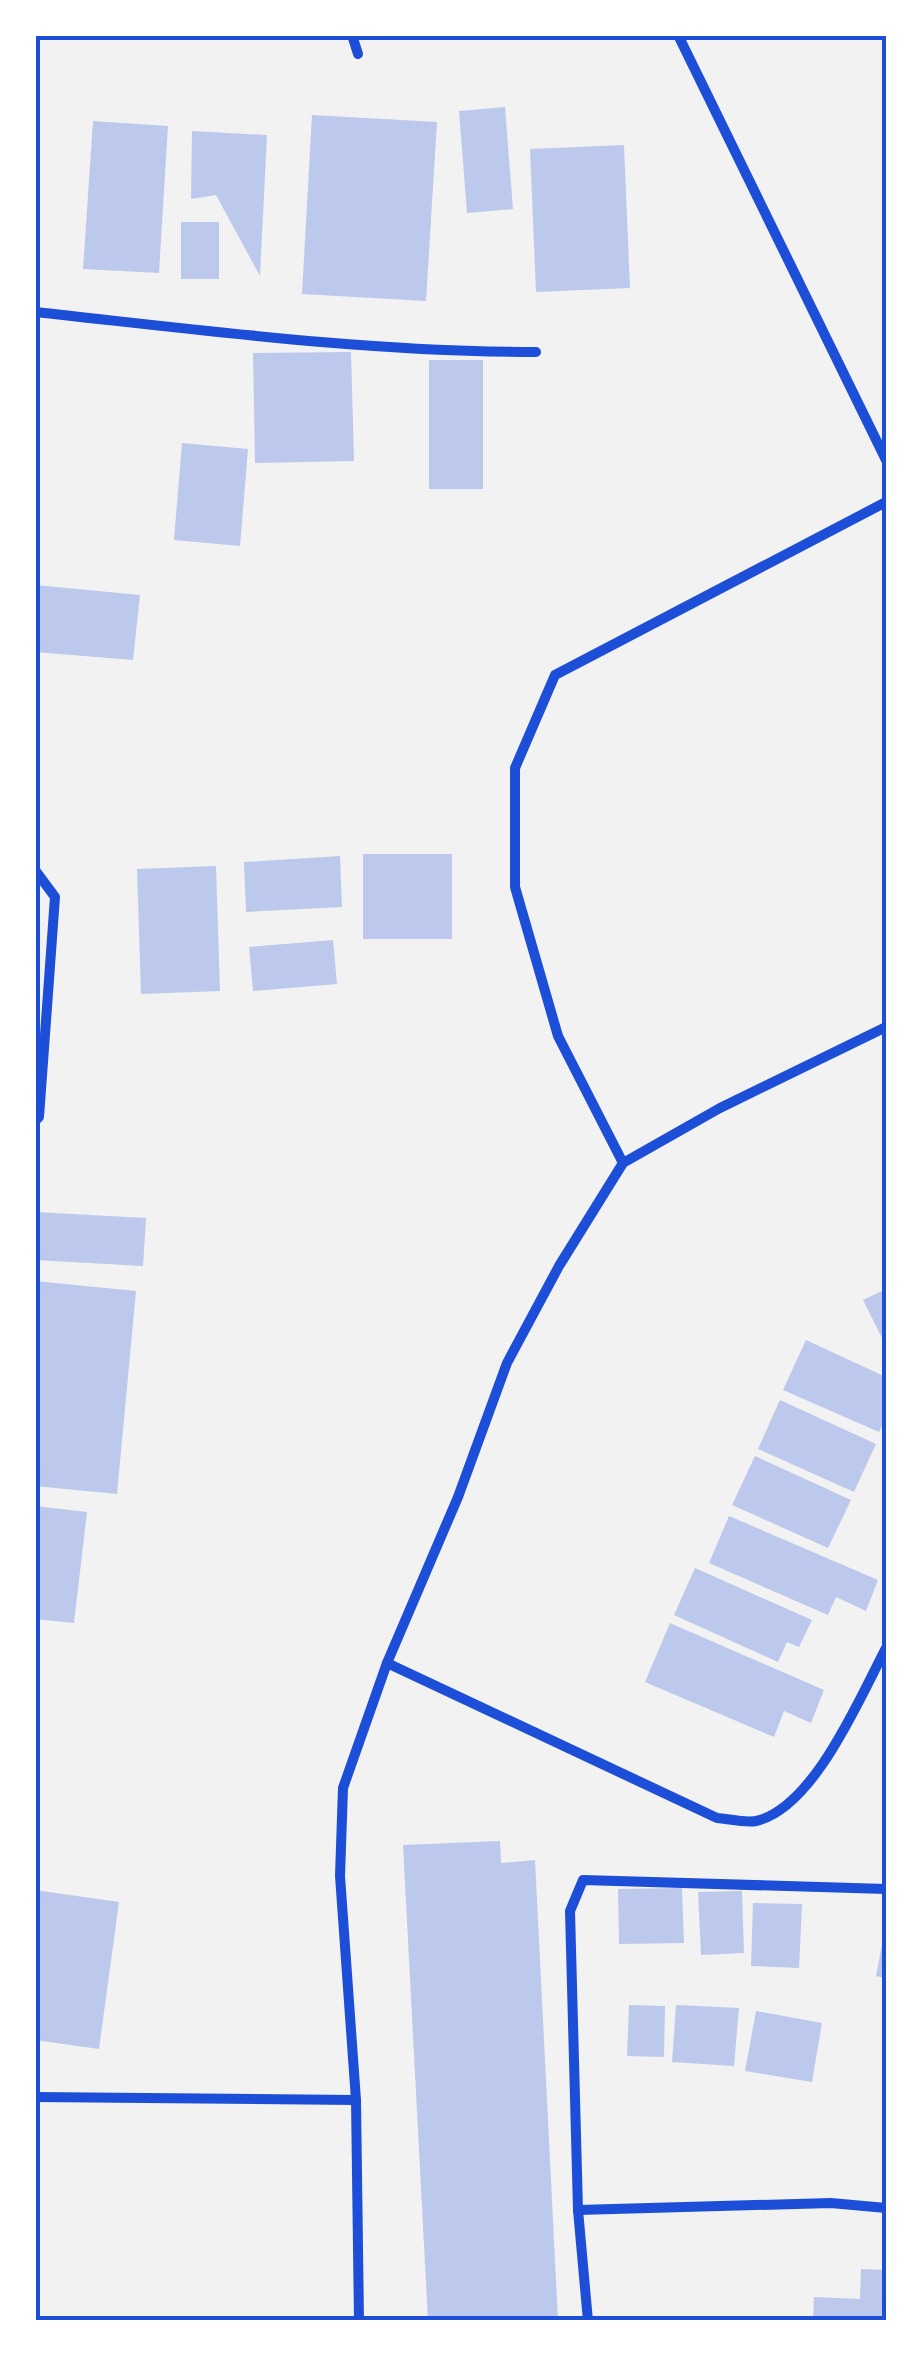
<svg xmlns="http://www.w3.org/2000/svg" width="921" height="2356" font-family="'Golos Text',sans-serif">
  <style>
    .building { fill: #bdc9ec }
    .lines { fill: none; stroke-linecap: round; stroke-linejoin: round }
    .minor { stroke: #1d4ed8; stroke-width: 10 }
    .neatline { fill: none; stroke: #1d4ed8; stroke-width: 4 }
  </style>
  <rect width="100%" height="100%" fill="#f2f2f2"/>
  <g class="building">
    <path d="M 505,107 L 513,209 L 467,213 L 459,111 Z"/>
    <path d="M 312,115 L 437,122 L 426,301 L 302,294 Z"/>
    <path d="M 93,121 L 168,126 L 159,273 L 83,269 Z"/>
    <path d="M 192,131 L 267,135 L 260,276 L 216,195 L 191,199 Z"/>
    <path d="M 624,145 L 630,288 L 536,292 L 530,149 Z"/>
    <rect x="181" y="222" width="38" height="57"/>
    <path d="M 351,352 L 354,461 L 255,463 L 253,353 Z"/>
    <rect x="429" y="360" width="54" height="129"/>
    <path d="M 182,443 L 248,449 L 240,546 L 174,540 Z"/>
    <path d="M 35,585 L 140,595 L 133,660 L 35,652 Z"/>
    <rect x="363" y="854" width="89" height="85"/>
    <path d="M 340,856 L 342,907 L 246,912 L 244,862 Z"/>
    <path d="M 216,866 L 220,991 L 141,994 L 137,869 Z"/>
    <path d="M 333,940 L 337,984 L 253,991 L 249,947 Z"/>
    <path d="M 35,1212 L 146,1218 L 143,1266 L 35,1260 Z"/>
    <path d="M 35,1281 L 136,1291 L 117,1494 L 35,1486 Z"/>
    <path d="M 886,1289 L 886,1346 L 863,1300 Z"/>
    <path d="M 806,1340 L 886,1377 L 886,1418 L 879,1432 L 783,1390 Z"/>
    <path d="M 780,1400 L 876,1444 L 854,1492 L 758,1449 Z"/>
    <path d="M 755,1456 L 851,1500 L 828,1548 L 732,1505 Z"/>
    <path d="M 35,1506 L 87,1512 L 74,1623 L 35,1619 Z"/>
    <path d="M 729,1516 L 878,1580 L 866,1611 L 836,1597 L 828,1615 L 709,1563 Z"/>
    <path d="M 695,1568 L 812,1620 L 799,1647 L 787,1642 L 778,1662 L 674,1615 Z"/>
    <path d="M 670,1623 L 824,1690 L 811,1723 L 784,1711 L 774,1737 L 645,1682 Z"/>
    <path d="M 500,1841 L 501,1863 L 535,1860 L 558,2321 L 428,2321 L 403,1845 Z"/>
    <path d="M 682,1888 L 684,1943 L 619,1944 L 618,1889 Z"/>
    <path d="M 35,1890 L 119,1902 L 99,2049 L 35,2040 Z"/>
    <path d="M 742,1891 L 744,1953 L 701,1955 L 698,1892 Z"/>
    <path d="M 753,1903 L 802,1904 L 799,1968 L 751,1966 Z"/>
    <path d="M 884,1934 L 886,1934 L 886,1978 L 876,1976 Z"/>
    <path d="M 629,2005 L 665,2006 L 664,2057 L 627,2056 Z"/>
    <path d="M 676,2005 L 739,2008 L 734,2066 L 672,2062 Z"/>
    <path d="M 756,2011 L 822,2023 L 812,2082 L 745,2071 Z"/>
    <path d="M 861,2269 L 886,2270 L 886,2321 L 813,2321 L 814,2297 L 860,2299 Z"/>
  </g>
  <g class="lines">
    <g class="minor">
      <path d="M 352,35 L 358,54"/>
      <path d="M 678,35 L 886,460"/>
      <path d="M 35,312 C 202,330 368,352 536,352"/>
      <path d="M 35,870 L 55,897 L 39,1117 L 35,1121"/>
      <path d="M 886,1027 L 720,1108 L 623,1163 L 559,1266 L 507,1363 L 458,1497 L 387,1663 L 717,1818 C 729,1819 745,1823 756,1821 C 814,1808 860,1697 886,1648"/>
      <path d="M 623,1163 L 558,1036 L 515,887 L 515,768 L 555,675 L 886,502"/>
      <path d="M 35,2097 L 356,2100"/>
      <path d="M 578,2210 L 831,2203 L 886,2208"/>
      <path d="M 359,2321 L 356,2100 L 340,1876 L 343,1788 L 387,1663"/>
      <path d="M 588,2321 L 578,2210 L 570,1911 L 583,1880 L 886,1889"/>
    </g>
  </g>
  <rect width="921" height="2356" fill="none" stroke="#ffffff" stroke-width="75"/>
  <rect x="38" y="38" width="846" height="2280" class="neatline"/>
</svg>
